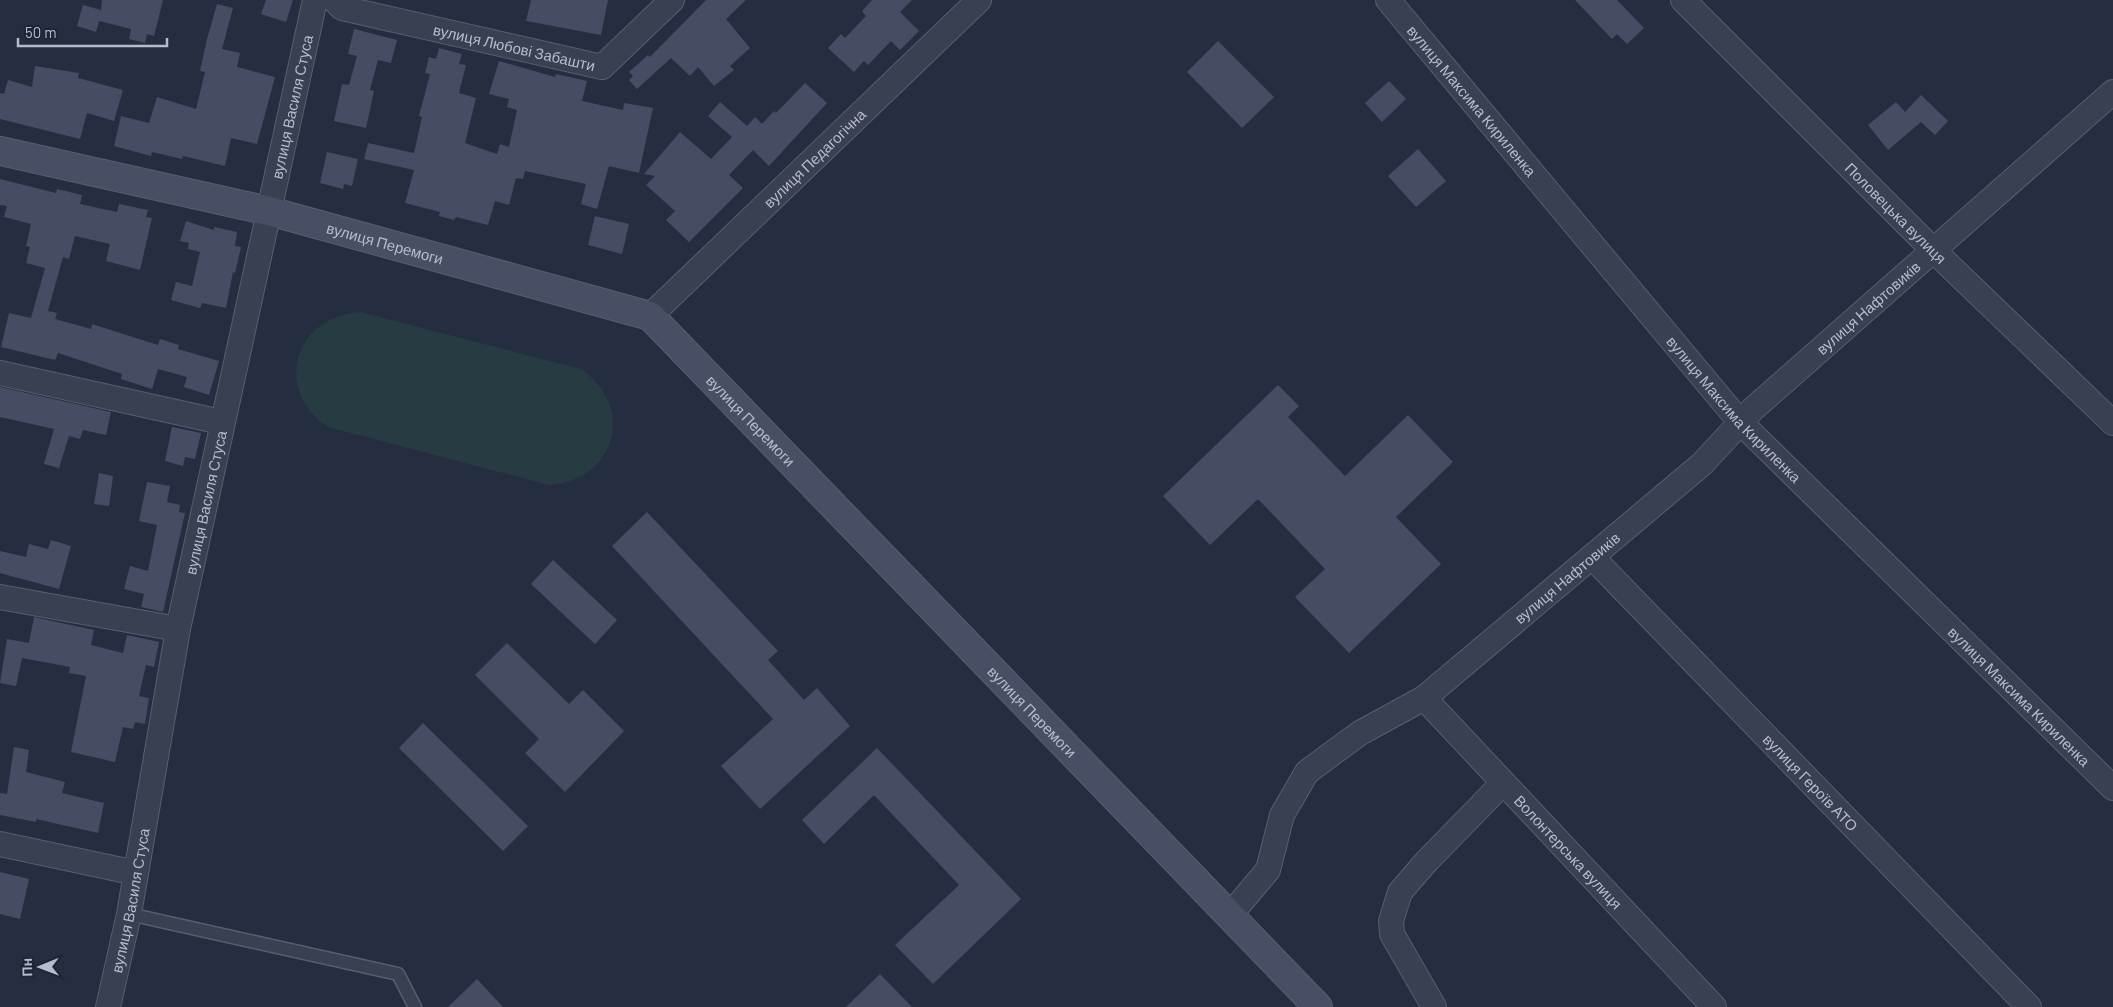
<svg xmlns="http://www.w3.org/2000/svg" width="2113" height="1007" font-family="Barlow,sans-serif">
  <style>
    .green { fill: #273c42 }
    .building { fill: #444d63 }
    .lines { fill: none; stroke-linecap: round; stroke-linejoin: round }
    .lane-casing { stroke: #575e6e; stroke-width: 15 }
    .street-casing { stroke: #575e6e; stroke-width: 26 }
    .secondary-casing { stroke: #575e6e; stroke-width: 30 }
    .lane { stroke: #394051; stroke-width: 12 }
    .street { stroke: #394051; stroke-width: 24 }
    .secondary { stroke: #474f64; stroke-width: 28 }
    .labels { text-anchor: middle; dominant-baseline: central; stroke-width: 5; stroke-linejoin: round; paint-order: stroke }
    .street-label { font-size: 15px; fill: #b6bccb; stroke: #1e2536 }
  </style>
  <rect width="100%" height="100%" fill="#252e41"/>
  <path class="green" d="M 360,312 L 581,369 C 636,407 616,480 549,485 L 328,427 C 273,390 293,317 360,312 Z"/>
  <g class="building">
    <path d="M 102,0 L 163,0 L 154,36 L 147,34 L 145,43 L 129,39 L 131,29 L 99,21 L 100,18 L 96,32 L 77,26 L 83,5 L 101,10 Z"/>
    <path d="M 266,0 L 293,0 L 286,22 L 261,14 Z"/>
    <path d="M 531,0 L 608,0 L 601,35 L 526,21 Z"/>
    <path d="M 706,0 L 746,0 L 726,19 L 750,48 L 730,66 L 734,70 L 714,86 L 698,67 L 690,76 L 671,58 L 637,89 L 629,80 L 633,76 L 629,72 L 648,55 L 650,57 Z"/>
    <path d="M 872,0 L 912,0 L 900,12 L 919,31 L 900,50 L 891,41 L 868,65 L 864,61 L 854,72 L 828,48 L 841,34 L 845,38 L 866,16 L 862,11 Z"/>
    <path d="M 1575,0 L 1617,0 L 1644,28 L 1627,44 L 1617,34 L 1612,39 Z"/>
    <path d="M 217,4 L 233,8 L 222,49 L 240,53 L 237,67 L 275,77 L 257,144 L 231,138 L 225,166 L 183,156 L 182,159 L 152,152 L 151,156 L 114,146 L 121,116 L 149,123 L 157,97 L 196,109 L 205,72 L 200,71 L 207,39 Z"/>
    <path d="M 354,29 L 397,40 L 391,63 L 378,60 L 370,90 L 374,91 L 366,128 L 334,121 L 342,84 L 349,85 L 357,56 L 348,54 Z"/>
    <path d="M 1218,41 L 1274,97 L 1242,128 L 1187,72 Z"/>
    <path d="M 439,48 L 462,54 L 459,64 L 466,65 L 459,93 L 476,98 L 465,143 L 497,154 L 500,144 L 509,147 L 517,110 L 507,107 L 509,99 L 489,94 L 499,61 L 555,77 L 556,74 L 587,81 L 582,101 L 623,110 L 624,103 L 653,108 L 639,173 L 609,166 L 597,209 L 581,204 L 586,184 L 525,171 L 523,179 L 516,178 L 509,205 L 495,201 L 488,225 L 456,217 L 454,220 L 439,216 L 440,212 L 405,203 L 414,170 L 364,159 L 368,143 L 414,153 L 422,117 L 419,116 L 430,74 L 425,73 L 429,57 L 436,59 Z"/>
    <path d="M 35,66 L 79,73 L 78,78 L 123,90 L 114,121 L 87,113 L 80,139 L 0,119 L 0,93 L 4,94 L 8,80 L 32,87 Z"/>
    <path d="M 1389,81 L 1406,99 L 1382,122 L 1365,103 Z"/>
    <path d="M 805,83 L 827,103 L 769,166 L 753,150 L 729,175 L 743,188 L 689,242 L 666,220 L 675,211 L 646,185 L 655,176 L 644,174 L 680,132 L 711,159 L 732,137 L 708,116 L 720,102 L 747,126 L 755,117 L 762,124 L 774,111 L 776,113 Z"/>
    <path d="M 1921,95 L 1948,121 L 1935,135 L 1921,122 L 1888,150 L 1868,125 L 1896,102 L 1905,112 Z"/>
    <path d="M 1418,149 L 1446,181 L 1416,207 L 1388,176 Z"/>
    <path d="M 327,152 L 358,159 L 352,186 L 344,184 L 343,189 L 320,183 Z"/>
    <path d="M 0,179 L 56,193 L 57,189 L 82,195 L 80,204 L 117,212 L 119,204 L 148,210 L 146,217 L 152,218 L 140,270 L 106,261 L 110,244 L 75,236 L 69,259 L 63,257 L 48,311 L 57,313 L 55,319 L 91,329 L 92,324 L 158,345 L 160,339 L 179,345 L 178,349 L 219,361 L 209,395 L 184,387 L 187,377 L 158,369 L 152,389 L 121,379 L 122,374 L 58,353 L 55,360 L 1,347 L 9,313 L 31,318 L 45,268 L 26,263 L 30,247 L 26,246 L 31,224 L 4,217 L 7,206 L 0,205 Z"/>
    <path d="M 595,216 L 629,224 L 622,254 L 588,245 Z"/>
    <path d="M 186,221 L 214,230 L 214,227 L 237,232 L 235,246 L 241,247 L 235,273 L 233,272 L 226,308 L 202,303 L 200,308 L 171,300 L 176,282 L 192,286 L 200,252 L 188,249 L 189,243 L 180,241 Z"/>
    <path d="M 1278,385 L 1299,406 L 1288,417 L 1345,476 L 1408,415 L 1453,462 L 1396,517 L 1441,564 L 1349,653 L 1295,597 L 1325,569 L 1258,499 L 1210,545 L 1163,496 Z"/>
    <path d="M 0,387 L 111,412 L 106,435 L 83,430 L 80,439 L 69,436 L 59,468 L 44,464 L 54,429 L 0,417 Z"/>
    <path d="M 172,427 L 201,433 L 195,459 L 185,457 L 183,466 L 165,461 Z"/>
    <path d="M 99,473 L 113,476 L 109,506 L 94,504 Z"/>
    <path d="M 147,482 L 170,486 L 167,502 L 180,505 L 179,512 L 185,513 L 163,612 L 141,607 L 144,594 L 124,589 L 130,566 L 148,571 L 157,525 L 139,521 Z"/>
    <path d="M 647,512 L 778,651 L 768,660 L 804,700 L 817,688 L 850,726 L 760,809 L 721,766 L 773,719 L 612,546 Z"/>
    <path d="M 51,540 L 71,546 L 59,589 L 0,573 L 0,551 L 26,557 L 29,544 L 48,549 Z"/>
    <path d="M 553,560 L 617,620 L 595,644 L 531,584 Z"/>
    <path d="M 34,617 L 94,630 L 91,645 L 123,653 L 127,635 L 159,642 L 154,667 L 146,665 L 139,696 L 149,698 L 145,724 L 135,722 L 133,729 L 123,727 L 115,762 L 71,752 L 86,676 L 69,673 L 70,667 L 22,658 L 16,686 L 0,683 L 7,639 L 29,643 Z"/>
    <path d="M 507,643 L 569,704 L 583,690 L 624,731 L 565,792 L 525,753 L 539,739 L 475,675 Z"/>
    <path d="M 423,723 L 528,826 L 503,851 L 399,748 Z"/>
    <path d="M 14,747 L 29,750 L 26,772 L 65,782 L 62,793 L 104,803 L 98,833 L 36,819 L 36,822 L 0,815 L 0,793 L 7,794 Z"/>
    <path d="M 877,748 L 1021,899 L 933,984 L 895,945 L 959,885 L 874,795 L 824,844 L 802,820 Z"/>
    <path d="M 0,872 L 29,879 L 20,919 L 0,914 Z"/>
    <path d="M 880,974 L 912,1007 L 846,1007 Z"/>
    <path d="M 477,979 L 503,1007 L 448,1007 Z"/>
  </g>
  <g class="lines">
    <g class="lane-casing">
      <path id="lane" d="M 129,914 L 398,974 L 415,1007"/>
    </g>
    <g class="street-casing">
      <g id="street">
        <path id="s1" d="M 334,0 L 342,8 L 602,67 L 672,0"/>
        <path id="s2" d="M 1388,0 L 1741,423 L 2113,788"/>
        <path id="s3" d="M 1683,0 L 1932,249 L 2113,423"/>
        <path id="s4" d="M 650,316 L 979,0"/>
        <path d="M 0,373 L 221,422"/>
        <path id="s5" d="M 1592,557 L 2029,1007"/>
        <path d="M 0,597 L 178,629"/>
        <path id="s6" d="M 1424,698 L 1714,1007"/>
        <path d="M 0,844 L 136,873"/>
        <path id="s7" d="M 1230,915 L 1268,870 L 1282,815 L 1307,772 L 1360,733 L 1424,698 L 1702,464 L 1753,409 L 2113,92"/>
        <path id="s8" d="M 108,1007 L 129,914 L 178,629 L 315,0"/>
        <path d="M 1434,1007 L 1392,934 L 1391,921 L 1400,892 L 1426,862 L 1503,783"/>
      </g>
    </g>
    <g class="secondary-casing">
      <g id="secondary">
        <path id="s9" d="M 0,151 L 269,211 L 650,316 L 1318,1007"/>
      </g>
    </g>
    <use href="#lane" class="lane"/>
    <use href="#street" class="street"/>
    <use href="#secondary" class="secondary"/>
  </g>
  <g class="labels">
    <g class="street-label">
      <text stroke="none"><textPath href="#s1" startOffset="188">вулиця Любові Забашти</textPath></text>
      <text stroke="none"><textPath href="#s2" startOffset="131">вулиця Максима Кириленка</textPath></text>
      <text stroke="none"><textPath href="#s8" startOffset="919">вулиця Василя Стуса</textPath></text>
      <text stroke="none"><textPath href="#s4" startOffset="228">вулиця Педагогічна</textPath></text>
      <text stroke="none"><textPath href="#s3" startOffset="301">Половецька вулиця</textPath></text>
      <text stroke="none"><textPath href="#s9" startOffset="396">вулиця Перемоги</textPath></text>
      <text stroke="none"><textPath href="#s7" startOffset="896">вулиця Нафтовиків</textPath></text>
      <text stroke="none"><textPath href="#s2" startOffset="536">вулиця Максима Кириленка</textPath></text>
      <text stroke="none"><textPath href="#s9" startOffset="816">вулиця Перемоги</textPath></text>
      <text stroke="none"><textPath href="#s8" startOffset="514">вулиця Василя Стуса</textPath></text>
      <text stroke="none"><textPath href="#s7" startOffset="491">вулиця Нафтовиків</textPath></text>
      <text stroke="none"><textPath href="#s2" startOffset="941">вулиця Максима Кириленка</textPath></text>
      <text stroke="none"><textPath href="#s9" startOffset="1221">вулиця Перемоги</textPath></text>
      <text stroke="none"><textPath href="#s5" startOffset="314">вулиця Героїв АТО</textPath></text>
      <text stroke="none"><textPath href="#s6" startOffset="211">Волонтерська вулиця</textPath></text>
      <text stroke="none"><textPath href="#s8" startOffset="109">вулиця Василя Стуса</textPath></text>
    </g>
  </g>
  <g transform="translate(40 967) rotate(269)" stroke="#1e2536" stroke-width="4" paint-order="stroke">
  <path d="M0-4L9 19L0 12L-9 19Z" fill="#b6bccb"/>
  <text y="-8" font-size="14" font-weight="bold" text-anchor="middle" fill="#b6bccb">Пн</text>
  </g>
  <path d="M18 38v8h149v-8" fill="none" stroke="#b6bccb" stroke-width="2.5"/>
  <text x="25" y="38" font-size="15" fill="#b6bccb" stroke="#1e2536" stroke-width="4" paint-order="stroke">50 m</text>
</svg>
